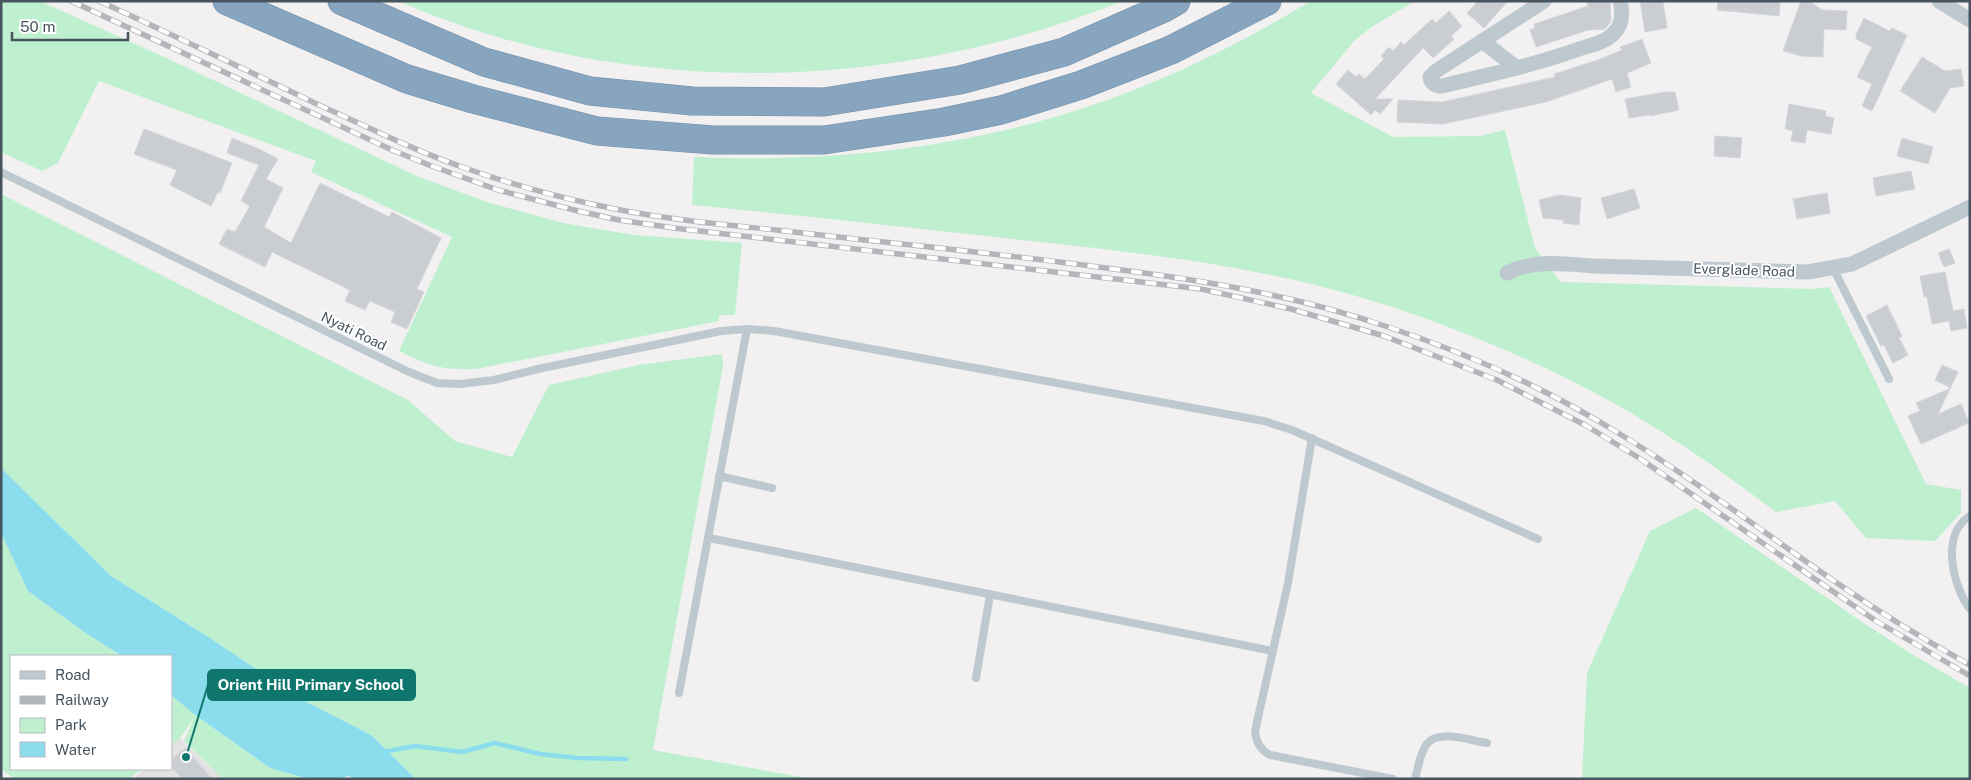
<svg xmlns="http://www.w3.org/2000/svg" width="1971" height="780" font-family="'Public Sans',sans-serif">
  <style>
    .education { fill: #e3e1e2 }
    .green { fill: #bef0cf }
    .water { fill: #8bdded }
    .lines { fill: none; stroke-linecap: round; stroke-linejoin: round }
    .stream { stroke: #8bdded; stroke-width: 4.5 }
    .building { fill: #cacdd2; stroke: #d4d6db }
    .highway-casing { stroke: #7290ab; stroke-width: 29 }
    .lane { stroke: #bdc8cf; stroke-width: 8 }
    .street { stroke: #bdc8cf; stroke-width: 15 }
    .highway { stroke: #87a5bf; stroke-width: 28 }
    .rail-casing { stroke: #b2b5ba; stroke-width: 5.5 }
    .rail { stroke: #fff; stroke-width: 4; stroke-dasharray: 11; stroke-linecap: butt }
    .labels { text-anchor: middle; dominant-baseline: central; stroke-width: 4; stroke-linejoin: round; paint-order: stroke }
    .street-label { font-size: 14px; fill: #47545e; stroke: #fff }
    .leader { fill: none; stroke: #0f766e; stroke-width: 2 }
    .callout-dot { fill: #0f766e; stroke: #fff; stroke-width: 2 }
    .callout { fill: #0f766e; stroke: #0f766e; stroke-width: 2 }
    .callout-label { font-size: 15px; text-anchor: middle; font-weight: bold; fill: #fff }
  </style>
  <rect width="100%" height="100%" fill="#f2f0f0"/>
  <path class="education" d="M 180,738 L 223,779 L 132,779 L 144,769 L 171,769 L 171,746 Z"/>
  <g class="green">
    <path d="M 1,1 L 40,1 L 173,61 L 419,177 L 490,203 L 563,223 L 598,229 L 634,235 L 742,243 L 735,315 L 719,315 L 719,321 L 476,369 C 440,370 430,366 399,351 L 452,237 L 311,172 L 316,161 L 99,81 L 58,163 L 42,171 L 1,152 Z"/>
    <path d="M 398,1 L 1123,1 C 893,93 627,101 398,1 Z"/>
    <path d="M 1311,1 L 1415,1 L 1373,26 L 1355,40 L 1311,93 L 1393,137 L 1480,136 L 1505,130 L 1535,248 L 1561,282 L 1813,289 L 1829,287 L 1926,484 L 1961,490 L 1961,513 L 1935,541 L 1866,538 L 1835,501 L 1776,512 C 1745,489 1714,466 1682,445 C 1591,384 1489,339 1386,305 C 1268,267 1152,254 1030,241 C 917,228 804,216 692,205 L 694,157 C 852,164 1010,143 1156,81 C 1210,58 1261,31 1311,1 Z"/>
    <path d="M 1,194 L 408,400 L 455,441 L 512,457 L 549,385 L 639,365 L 722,354 L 723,366 L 653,750 L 812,779 L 416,779 L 371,735 L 301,699 L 213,640 L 111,576 L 1,468 Z"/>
    <path d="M 1696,508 L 1868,626 L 1915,656 L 1970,688 L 1970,779 L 1582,779 L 1587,673 L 1650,531 Z"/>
    <path d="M 1,533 L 28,591 L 84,632 L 122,656 L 11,656 L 11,769 L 142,769 L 129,779 L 15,779 L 1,769 Z"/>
    <path d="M 171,695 L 195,715 L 270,768 L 309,779 L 223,779 L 184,741 L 194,718 L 180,738 L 171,746 Z"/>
  </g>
  <path class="water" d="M 1,468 L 111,576 L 213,640 L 301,699 L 371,735 L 416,779 L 353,779 L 349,776 L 336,779 L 309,779 L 270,768 L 195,715 L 171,695 L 171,656 L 122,656 L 84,632 L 28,591 L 1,533 Z"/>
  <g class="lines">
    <path class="stream" d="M 383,752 L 415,746 L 462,752 L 495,743 L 540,754 L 578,758 L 626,759"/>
  </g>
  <g class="building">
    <path d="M 1478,1 L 1508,1 L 1484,28 L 1467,13 Z"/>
    <path d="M 1587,1 L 1610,1 L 1611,21 L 1605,29 L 1588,30 L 1536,47 L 1530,30 L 1535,28 L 1534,24 L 1588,6 Z"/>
    <path d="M 1640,1 L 1663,1 L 1667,28 L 1645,32 Z"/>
    <path d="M 1718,1 L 1780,1 L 1779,16 L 1717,10 Z"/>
    <path d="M 1801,1 L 1809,1 L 1822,10 L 1847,11 L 1846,30 L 1824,29 L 1823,57 L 1802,56 L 1783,51 Z"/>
    <path d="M 1449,11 L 1462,26 L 1451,36 L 1454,39 L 1433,58 L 1423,48 L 1375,99 L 1393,99 L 1380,114 L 1375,110 L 1371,115 L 1336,84 L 1348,70 L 1356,77 L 1359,74 L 1365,79 L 1384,59 L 1381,56 L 1389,47 L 1393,51 L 1401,42 L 1404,45 L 1432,19 L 1436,23 Z"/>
    <path d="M 1864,18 L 1890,31 L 1892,28 L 1907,35 L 1872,111 L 1862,106 L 1872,84 L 1857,77 L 1872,47 L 1856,39 L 1856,35 Z"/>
    <path d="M 1642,39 L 1651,63 L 1627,73 L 1631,87 L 1616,92 L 1612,79 L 1546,102 L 1443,124 L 1397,122 L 1398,100 L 1442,102 L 1555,77 L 1554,74 L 1598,60 L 1622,50 L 1620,47 Z"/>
    <path d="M 1922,57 L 1945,71 L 1961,69 L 1964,86 L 1950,88 L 1935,113 L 1900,91 Z"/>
    <path d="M 1665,92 L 1675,92 L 1679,110 L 1650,116 L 1650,115 L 1629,118 L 1625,99 Z"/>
    <path d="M 1789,104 L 1826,111 L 1825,116 L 1834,118 L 1831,134 L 1807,130 L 1805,143 L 1791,141 L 1793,131 L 1785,129 Z"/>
    <path d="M 144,129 L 232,163 L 220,193 L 218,192 L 211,206 L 170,185 L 177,170 L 134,154 Z"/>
    <path d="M 1715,136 L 1742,138 L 1740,158 L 1714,156 Z"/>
    <path d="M 232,138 L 259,149 L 278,159 L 266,179 L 283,188 L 264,227 L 291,243 L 320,183 L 389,217 L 392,212 L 441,238 L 417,289 L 424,292 L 407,329 L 391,322 L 395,312 L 370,301 L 365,310 L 345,301 L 350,290 L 272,252 L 265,267 L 219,244 L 227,229 L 235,232 L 250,206 L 241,201 L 259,165 L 227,153 Z"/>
    <path d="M 1902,138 L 1933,147 L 1928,164 L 1897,156 Z"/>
    <path d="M 1911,171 L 1915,189 L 1876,196 L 1873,178 Z"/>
    <path d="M 1634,189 L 1640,208 L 1607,219 L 1601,198 Z"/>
    <path d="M 1827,193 L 1830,213 L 1797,219 L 1793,199 Z"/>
    <path d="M 1560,195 L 1581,198 L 1579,225 L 1563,223 L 1564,220 L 1543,218 L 1539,200 Z"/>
    <path d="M 1949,249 L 1955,263 L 1944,267 L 1938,253 Z"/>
    <path d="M 1945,272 L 1953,311 L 1964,309 L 1967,328 L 1951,331 L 1949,321 L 1932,324 L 1927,297 L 1924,297 L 1920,276 Z"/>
    <path d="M 1887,305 L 1902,336 L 1899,338 L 1908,355 L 1893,363 L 1884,345 L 1881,346 L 1866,316 Z"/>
    <path d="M 1942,365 L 1958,372 L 1938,414 L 1961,404 L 1969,423 L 1921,444 L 1908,416 L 1920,411 L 1916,403 L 1951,388 L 1935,380 Z"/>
    <path d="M 185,748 L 212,779 L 182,779 L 171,766 L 171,760 Z"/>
  </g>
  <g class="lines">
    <g class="highway-casing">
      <g id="highway">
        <path d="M 227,1 L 407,79 L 473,99 L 597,131 L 713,140 L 824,140 L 944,122 L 1001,110 L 1081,85 L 1171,50 L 1267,1"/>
        <path d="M 342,1 L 484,62 L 590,91 L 692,101 L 824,102 L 960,80 L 1064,52 L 1164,8 L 1176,1"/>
      </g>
    </g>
    <g class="lane">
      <path d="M 1,172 L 409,372 L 437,383 L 460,384 L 494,380 L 538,369 L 721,331 L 747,329 L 774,331 L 1264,421 L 1292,430 L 1538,539"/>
      <path d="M 1833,268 L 1889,379"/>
      <path d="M 1312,438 L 1288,583 L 1255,731 C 1256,742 1260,750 1270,755 L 1393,779"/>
      <path d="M 719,476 L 772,488"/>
      <path d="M 1970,516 C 1940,534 1953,587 1970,609"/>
      <path d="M 709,538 L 1273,651"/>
      <path d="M 976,678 L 990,595"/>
      <path d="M 679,693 L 747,329"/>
      <path d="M 1415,779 C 1418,768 1420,754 1426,745 C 1438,728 1471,741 1487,743"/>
    </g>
    <g class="street">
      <path d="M 1544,1 L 1436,71 L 1430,77 C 1431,84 1436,86 1442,86 C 1488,75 1535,65 1579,49 C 1591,45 1605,43 1614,33 C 1623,24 1623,13 1620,1"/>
      <path d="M 1939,1 L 1970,20"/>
      <path d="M 1482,41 L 1517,68"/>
      <path d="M 1507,273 C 1534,259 1565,264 1594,266 L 1808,272 L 1852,264 L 1970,207"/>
    </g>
    <use href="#highway" class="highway"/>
    <g class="rail-casing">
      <g id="rail">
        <path d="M 71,1 L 392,150 L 429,165 L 498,190 L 578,211 L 619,220 L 674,228 L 1201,289 L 1291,309 L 1384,336 L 1497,380 L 1585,425 L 1639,458 L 1876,621 L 1970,676"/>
        <path d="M 99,1 C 173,35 246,70 319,105 C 368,127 417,152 468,169 C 516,186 565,199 615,209 C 671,220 729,225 785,231 C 889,243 994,253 1098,267 C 1195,279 1291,294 1385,326 C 1464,352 1543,387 1615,431 C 1693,478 1765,534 1840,585 C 1882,614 1925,640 1970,665"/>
      </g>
    </g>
    <use href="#rail" class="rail"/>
  </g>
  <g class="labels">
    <g class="street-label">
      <text transform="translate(1744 270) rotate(2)">Everglade Road</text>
      <text transform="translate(354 331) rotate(26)">Nyati Road</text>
    </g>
  </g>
  <path class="leader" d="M186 757L208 685"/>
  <circle class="callout-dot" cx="186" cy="757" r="5"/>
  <rect class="callout" x="208" y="670" width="207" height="30" rx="5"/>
  <g class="callout-label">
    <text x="311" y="690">Orient Hill Primary School</text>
  </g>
  <rect width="1971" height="780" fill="none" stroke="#47545e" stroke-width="5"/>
  <rect x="10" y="655" width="162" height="115" fill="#ffffff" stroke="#b5bbbf"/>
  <rect x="20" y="671" width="25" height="8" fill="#bdc8cf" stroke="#b5bbbf"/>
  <text x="55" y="680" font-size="15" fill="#47545e">Road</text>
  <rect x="20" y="696" width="25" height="8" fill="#b2b5ba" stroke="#b5bbbf"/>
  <text x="55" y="705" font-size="15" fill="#47545e">Railway</text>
  <rect x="20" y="718" width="25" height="15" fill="#bef0cf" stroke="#b5bbbf"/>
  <text x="55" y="730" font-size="15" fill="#47545e">Park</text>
  <rect x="20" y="742" width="25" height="15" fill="#8bdded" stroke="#b5bbbf"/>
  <text x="55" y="755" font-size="15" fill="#47545e">Water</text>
  <path d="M12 32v8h116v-8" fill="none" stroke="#47545e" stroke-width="2.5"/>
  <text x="20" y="32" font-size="15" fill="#47545e" stroke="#ffffff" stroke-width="4" paint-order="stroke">50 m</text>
</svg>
